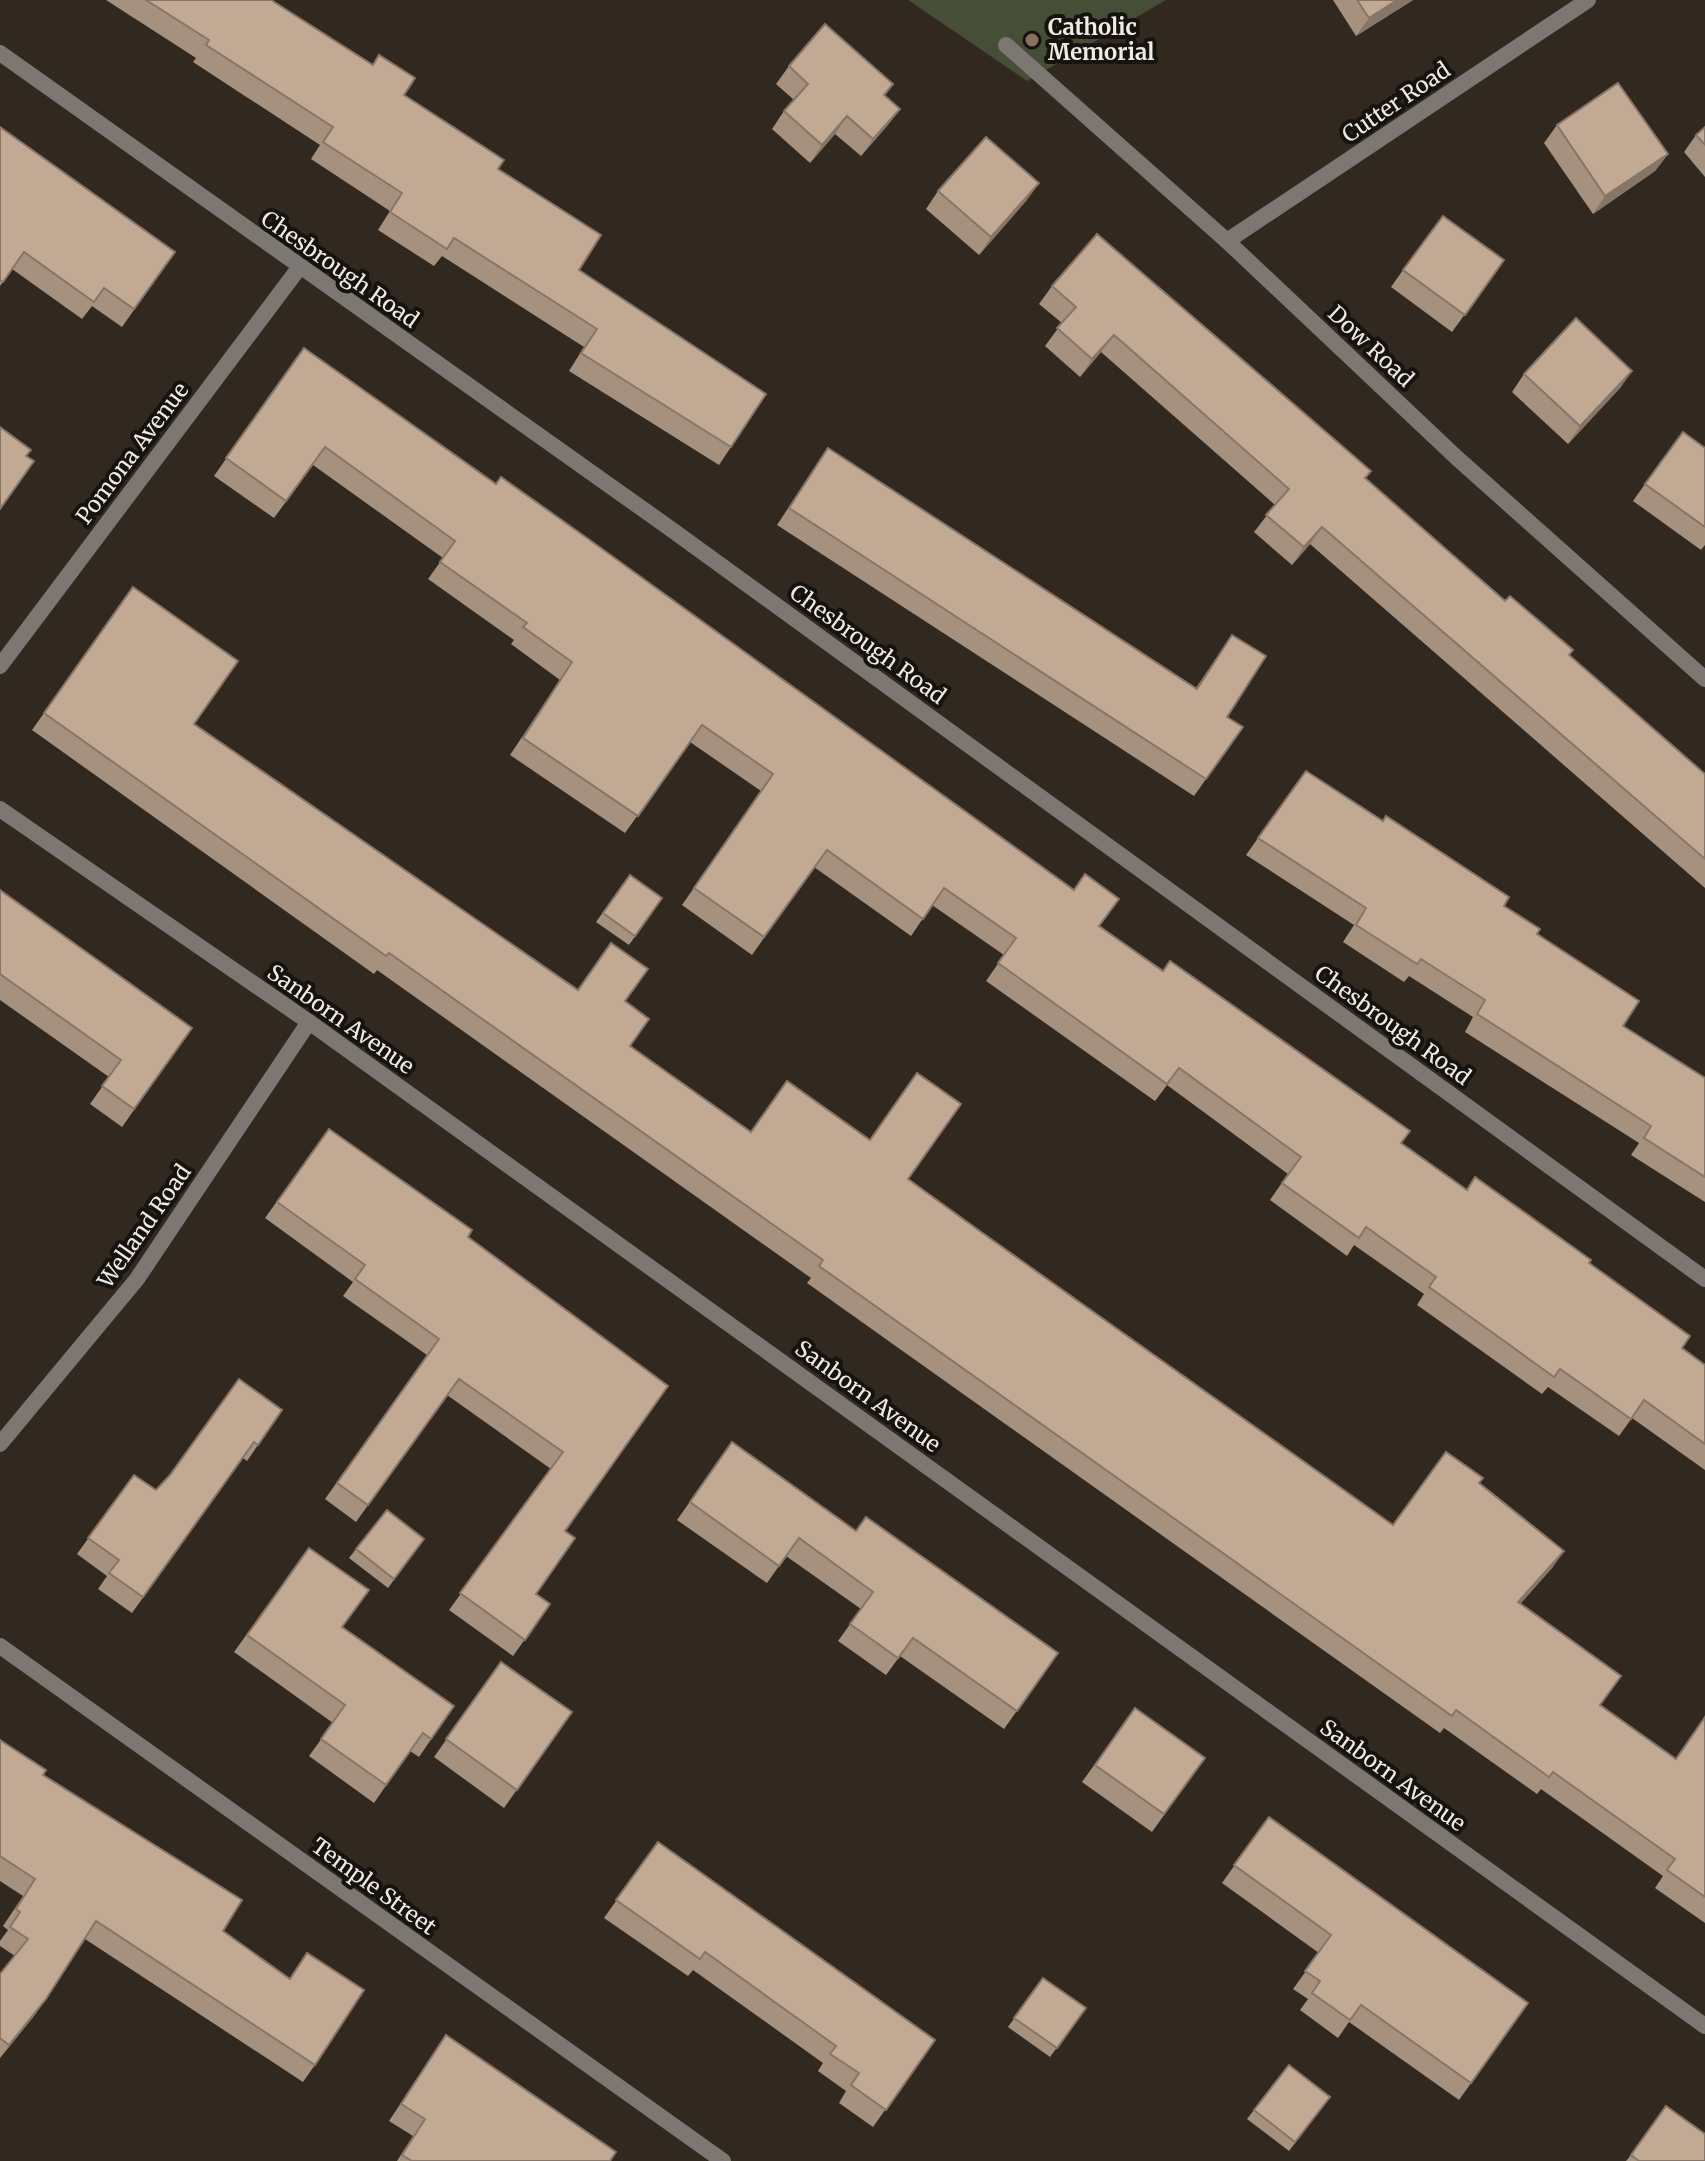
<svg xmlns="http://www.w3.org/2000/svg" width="1705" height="2161" font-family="Merriweather,serif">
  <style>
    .green { fill: #474e38 }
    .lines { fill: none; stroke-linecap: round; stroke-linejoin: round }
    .minor { stroke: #7d7774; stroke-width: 16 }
    .wall { fill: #a6917f }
    .shaded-wall { fill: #877668 }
    .building { fill: #c1a994; stroke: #877668; stroke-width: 2 }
    .education-dot { fill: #8d6e63; stroke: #16120e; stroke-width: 3 }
    .labels { text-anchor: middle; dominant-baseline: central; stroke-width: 8; stroke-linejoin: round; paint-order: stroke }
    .poi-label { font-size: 22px; font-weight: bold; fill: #f1ebe6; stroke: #16120e; text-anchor: start }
    .street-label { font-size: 22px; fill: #f1ebe6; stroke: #16120e }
  </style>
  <rect width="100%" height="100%" fill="#312820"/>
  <path class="green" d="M 908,0 L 1166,0 L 1027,81 Z"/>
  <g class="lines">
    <g class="minor">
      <path d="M 1006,45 L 1227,241 L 1457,458 L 1705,679"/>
      <path d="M 0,53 L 668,527 L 1705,1279"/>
      <path d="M 1227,241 L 1588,0"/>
      <path d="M 0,666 L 299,268"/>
      <path d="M 0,809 L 309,1022 L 1705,2026"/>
      <path d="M 0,1444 L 137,1279 L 309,1022"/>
      <path d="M 0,1646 L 723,2161"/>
    </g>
  </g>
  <g class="wall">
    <path d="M 106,0 L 271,0 L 404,95 L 498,169 L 579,270 L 731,447 L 719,465 L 569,371 L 584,347 L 442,256 L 434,266 L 378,230 L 390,211 L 311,159 L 320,145 L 193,62 L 196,58 Z"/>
    <path d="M 1333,0 L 1413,0 L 1356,36 Z"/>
    <path d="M 789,66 L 893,84 L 885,95 L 900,109 L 887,126 L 861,156 L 835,134 L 810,163 L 772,129 L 784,111 L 794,100 L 776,84 Z"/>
    <path d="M 1557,125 L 1668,154 L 1655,171 L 1593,214 L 1544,143 Z"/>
    <path d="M 0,127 L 175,252 L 122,327 L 92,306 L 82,319 L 12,269 L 0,286 Z"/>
    <path d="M 1705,127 L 1705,177 L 1684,152 L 1696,135 Z"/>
    <path d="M 1039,183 L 1026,201 L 979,255 L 926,209 L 938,191 Z"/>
    <path d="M 1504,260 L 1452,332 L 1391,287 L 1403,270 Z"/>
    <path d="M 1052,286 L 1366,479 L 1705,774 L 1705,888 L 1310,544 L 1292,565 L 1254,532 L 1275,505 L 1101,352 L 1080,377 L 1045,346 L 1062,323 L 1039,304 Z"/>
    <path d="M 304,348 L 1100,926 L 1401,1143 L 1466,1189 L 1589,1263 L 1682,1349 L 1705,1365 L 1705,1470 L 1632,1418 L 1619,1436 L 1548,1387 L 1542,1394 L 1417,1305 L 1424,1294 L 1354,1245 L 1347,1256 L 1270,1200 L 1288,1174 L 1167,1085 L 1155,1101 L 986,981 L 1004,955 L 932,905 L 911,936 L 814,867 L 752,955 L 682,905 L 761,791 L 690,742 L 625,833 L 510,755 L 560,680 L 511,644 L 514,640 L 428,579 L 443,558 L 313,465 L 274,518 L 214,476 Z"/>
    <path d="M 1632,371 L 1620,388 L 1568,444 L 1512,392 L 1524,374 Z"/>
    <path d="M 828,448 L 1196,688 L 1232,635 L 1227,717 L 1243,727 L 1194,796 L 777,525 Z"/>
    <path d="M 1705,448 L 1705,545 L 1701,550 L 1633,501 L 1645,484 Z"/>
    <path d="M 133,587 L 194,724 L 578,990 L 625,1002 L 630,1046 L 751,1132 L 908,1179 L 1393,1525 L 1479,1483 L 1564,1551 L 1552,1568 L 1520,1604 L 1601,1705 L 1676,1759 L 1705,1717 L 1705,1923 L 1655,1888 L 1663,1876 L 1541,1789 L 1537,1794 L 1444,1728 L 1440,1733 L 807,1283 L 811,1278 L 377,970 L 374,974 L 32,730 Z"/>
    <path d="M 1306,771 L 1504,906 L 1537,934 L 1623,1026 L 1705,1078 L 1705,1202 L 1631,1155 L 1639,1143 L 1465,1032 L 1473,1017 L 1409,976 L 1404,982 L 1343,942 L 1354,925 L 1246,855 Z"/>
    <path d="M 630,875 L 662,898 L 629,945 L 596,922 Z"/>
    <path d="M 0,890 L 192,1028 L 122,1127 L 90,1104 L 109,1077 L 0,1000 Z"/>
    <path d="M 329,1129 L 468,1237 L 668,1386 L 565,1531 L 536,1594 L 550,1604 L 513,1656 L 449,1610 L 551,1469 L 447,1395 L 356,1522 L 325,1499 L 427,1355 L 343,1296 L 353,1282 L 265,1218 Z"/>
    <path d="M 282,1410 L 247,1461 L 243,1458 L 132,1613 L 98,1589 L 107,1576 L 77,1554 L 134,1475 L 156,1490 Z"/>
    <path d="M 732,1442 L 856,1531 L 1058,1653 L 1004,1729 L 900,1656 L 886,1675 L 838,1641 L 861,1609 L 786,1556 L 767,1583 L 677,1520 Z"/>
    <path d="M 424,1539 L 388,1588 L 349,1558 L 356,1549 Z"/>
    <path d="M 309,1548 L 343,1627 L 454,1706 L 419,1757 L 410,1751 L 374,1803 L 309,1756 L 333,1723 L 234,1652 Z"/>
    <path d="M 501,1662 L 572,1712 L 504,1808 L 434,1757 Z"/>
    <path d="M 1135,1708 L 1205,1758 L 1152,1832 L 1082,1782 Z"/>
    <path d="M 0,1740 L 43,1775 L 223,1931 L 290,1979 L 307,1953 L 315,2065 L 303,2082 L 85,1939 L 34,2016 L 0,2058 L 0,1974 L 15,1956 L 0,1946 L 0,1941 L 8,1930 L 3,1926 L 23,1896 L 0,1881 Z"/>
    <path d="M 1269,1817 L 1528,2003 L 1459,2100 L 1349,2022 L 1338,2038 L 1300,2010 L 1308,1999 L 1293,1989 L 1319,1953 L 1222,1883 Z"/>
    <path d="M 658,1842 L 935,2040 L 873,2127 L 839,2103 L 846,2091 L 818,2071 L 823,2063 L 693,1970 L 688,1976 L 604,1918 Z"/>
    <path d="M 1043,1978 L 1086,2008 L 1050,2057 L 1008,2027 Z"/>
    <path d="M 446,2035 L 610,2161 L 397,2161 L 413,2136 L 389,2121 Z"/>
    <path d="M 1330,2097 L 1289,2151 L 1247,2119 L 1254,2110 Z"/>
    <path d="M 1631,2155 L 1705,2161 L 1626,2161 Z"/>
  </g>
  <g class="shaded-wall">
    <path d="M 1397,0 L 1413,0 L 1356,36 L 1369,18 Z"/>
    <path d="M 900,109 L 887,126 L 861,156 L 873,139 Z"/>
    <path d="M 847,116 L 835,134 L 810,163 L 822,145 Z"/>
    <path d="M 1668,154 L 1655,171 L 1593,214 L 1605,196 Z"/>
    <path d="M 1039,183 L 1026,201 L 979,255 L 991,237 Z"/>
    <path d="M 1114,335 L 1101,352 L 1080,377 L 1092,359 Z"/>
    <path d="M 1632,371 L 1620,388 L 1568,444 L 1580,426 Z"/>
    <path d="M 1322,527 L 1310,544 L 1292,565 L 1304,547 Z"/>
    <path d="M 1564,1551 L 1552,1568 L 1506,1620 L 1518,1602 Z"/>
    <path d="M 46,1999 L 34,2016 L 0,2058 L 9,2045 Z"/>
  </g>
  <g class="building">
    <path d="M 146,0 L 271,0 L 373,65 L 379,55 L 415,78 L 404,95 L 504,160 L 498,169 L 601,235 L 579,270 L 766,394 L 731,447 L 581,353 L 597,329 L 454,238 L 447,249 L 390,212 L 402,193 L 323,142 L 333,127 L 206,45 L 209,40 Z"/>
    <path d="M 1357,0 L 1397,0 L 1369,18 Z"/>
    <path d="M 825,24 L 893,84 L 884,95 L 900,109 L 873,139 L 847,116 L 822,145 L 784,111 L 808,84 L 789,66 Z"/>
    <path d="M 1618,83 L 1668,154 L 1605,196 L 1557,125 Z"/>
    <path d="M 0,127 L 175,252 L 134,309 L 104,288 L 94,302 L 24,252 L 3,282 L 0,280 Z"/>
    <path d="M 1705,127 L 1705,145 L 1696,135 Z"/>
    <path d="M 986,137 L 1039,183 L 991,237 L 938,191 Z"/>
    <path d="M 1443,216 L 1504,260 L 1465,315 L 1403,270 Z"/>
    <path d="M 1097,234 L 1371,471 L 1365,478 L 1505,601 L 1510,596 L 1573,650 L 1569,655 L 1705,774 L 1705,859 L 1322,527 L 1304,547 L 1266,515 L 1289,489 L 1114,335 L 1092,359 L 1057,328 L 1076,307 L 1052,286 Z"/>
    <path d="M 1576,318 L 1632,371 L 1580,426 L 1524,374 Z"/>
    <path d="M 304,348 L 496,484 L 501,477 L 587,538 L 1074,890 L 1085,874 L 1119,899 L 1099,926 L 1163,971 L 1170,961 L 1410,1131 L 1401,1143 L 1467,1190 L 1475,1177 L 1591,1260 L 1589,1263 L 1690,1336 L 1682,1348 L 1705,1365 L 1705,1444 L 1644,1400 L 1631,1419 L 1560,1369 L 1554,1377 L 1429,1287 L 1436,1277 L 1366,1227 L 1359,1238 L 1282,1183 L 1301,1157 L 1179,1068 L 1167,1084 L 998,963 L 1016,938 L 944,888 L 923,919 L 827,850 L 764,937 L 694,888 L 773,774 L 702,725 L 638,816 L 523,738 L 572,662 L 523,627 L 527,623 L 440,562 L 455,541 L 325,447 L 286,501 L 226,458 Z"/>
    <path d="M 0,427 L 31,450 L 26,456 L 34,461 L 0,509 Z"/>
    <path d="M 1683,432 L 1705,448 L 1705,527 L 1645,484 Z"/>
    <path d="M 828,448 L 1197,689 L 1232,635 L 1266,656 L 1227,717 L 1243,727 L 1206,779 L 789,508 Z"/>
    <path d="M 133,587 L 238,661 L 194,724 L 578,990 L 611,943 L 648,969 L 625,1001 L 649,1019 L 630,1046 L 751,1132 L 787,1081 L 870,1140 L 917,1073 L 961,1104 L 908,1179 L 981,1232 L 1393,1525 L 1446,1452 L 1483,1478 L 1479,1483 L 1564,1551 L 1518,1602 L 1621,1676 L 1600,1705 L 1676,1759 L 1705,1717 L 1705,1897 L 1667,1870 L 1675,1859 L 1553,1772 L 1549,1777 L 1456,1710 L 1452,1716 L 819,1266 L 823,1260 L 389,953 L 386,956 L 44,713 Z"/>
    <path d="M 1306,771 L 1383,821 L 1386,816 L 1509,897 L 1504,906 L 1540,929 L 1537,934 L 1639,1001 L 1623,1026 L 1705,1078 L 1705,1177 L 1644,1138 L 1651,1126 L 1477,1014 L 1485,1000 L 1421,959 L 1417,964 L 1356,925 L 1366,908 L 1258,838 Z"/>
    <path d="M 630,875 L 662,898 L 635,936 L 603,913 Z"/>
    <path d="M 0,890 L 192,1028 L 134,1109 L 102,1086 L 121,1060 L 0,974 Z"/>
    <path d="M 329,1129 L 472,1230 L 468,1237 L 668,1386 L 565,1531 L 575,1538 L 536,1594 L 550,1604 L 525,1640 L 460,1593 L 563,1452 L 459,1379 L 368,1505 L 337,1483 L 439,1339 L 355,1279 L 365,1265 L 277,1202 Z"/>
    <path d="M 239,1379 L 282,1410 L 258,1445 L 254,1442 L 143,1597 L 109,1573 L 119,1560 L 88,1538 L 134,1475 L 156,1490 L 170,1475 Z"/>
    <path d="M 732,1442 L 856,1531 L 866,1517 L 1058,1653 L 1017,1711 L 913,1638 L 898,1658 L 850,1624 L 873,1592 L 799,1538 L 779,1566 L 690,1502 Z"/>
    <path d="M 387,1510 L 424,1539 L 394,1579 L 356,1549 Z"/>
    <path d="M 309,1548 L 369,1590 L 342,1627 L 454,1706 L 431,1739 L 423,1733 L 386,1785 L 321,1739 L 345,1705 L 247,1635 Z"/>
    <path d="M 501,1662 L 572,1712 L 517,1790 L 446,1739 Z"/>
    <path d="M 1135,1708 L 1205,1758 L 1164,1814 L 1095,1765 Z"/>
    <path d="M 0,1740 L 46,1770 L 43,1775 L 242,1900 L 223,1931 L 290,1979 L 307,1953 L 364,1990 L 315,2065 L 96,1921 L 46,1999 L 9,2045 L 0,2038 L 0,1974 L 28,1939 L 10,1927 L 20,1912 L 16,1909 L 35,1879 L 0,1856 Z"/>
    <path d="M 1269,1817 L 1528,2003 L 1471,2083 L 1361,2005 L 1350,2020 L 1312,1993 L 1320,1981 L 1305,1971 L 1331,1935 L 1234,1865 Z"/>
    <path d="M 658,1842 L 935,2040 L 886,2110 L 851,2085 L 859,2073 L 830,2054 L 836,2046 L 705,1952 L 700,1959 L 616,1900 Z"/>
    <path d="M 1043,1978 L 1086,2008 L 1057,2048 L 1014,2018 Z"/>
    <path d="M 446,2035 L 616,2152 L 610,2161 L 412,2161 L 402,2155 L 425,2119 L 401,2104 Z"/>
    <path d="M 1289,2065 L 1330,2097 L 1295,2142 L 1254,2110 Z"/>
    <path d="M 1666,2106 L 1705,2134 L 1705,2161 L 1639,2161 L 1631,2155 Z"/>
  </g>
  <circle class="education-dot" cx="1032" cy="40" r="8"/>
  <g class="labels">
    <g class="poi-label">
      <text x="1048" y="27">Catholic<tspan x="1048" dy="25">Memorial</tspan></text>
    </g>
    <g class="street-label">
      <text transform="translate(1396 102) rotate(-34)">Cutter Road</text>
      <text transform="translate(340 269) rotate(35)">Chesbrough Road</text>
      <text transform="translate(1371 346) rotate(43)">Dow Road</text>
      <text transform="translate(132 453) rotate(-53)">Pomona Avenue</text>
      <text transform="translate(868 644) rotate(36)">Chesbrough Road</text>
      <text transform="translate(341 1019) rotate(35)">Sanborn Avenue</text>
      <text transform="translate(1393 1025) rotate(36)">Chesbrough Road</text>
      <text transform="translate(144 1226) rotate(-55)">Welland Road</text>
      <text transform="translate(868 1396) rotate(36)">Sanborn Avenue</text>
      <text transform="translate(1393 1775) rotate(36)">Sanborn Avenue</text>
      <text transform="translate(374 1886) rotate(36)">Temple Street</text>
    </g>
  </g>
</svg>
